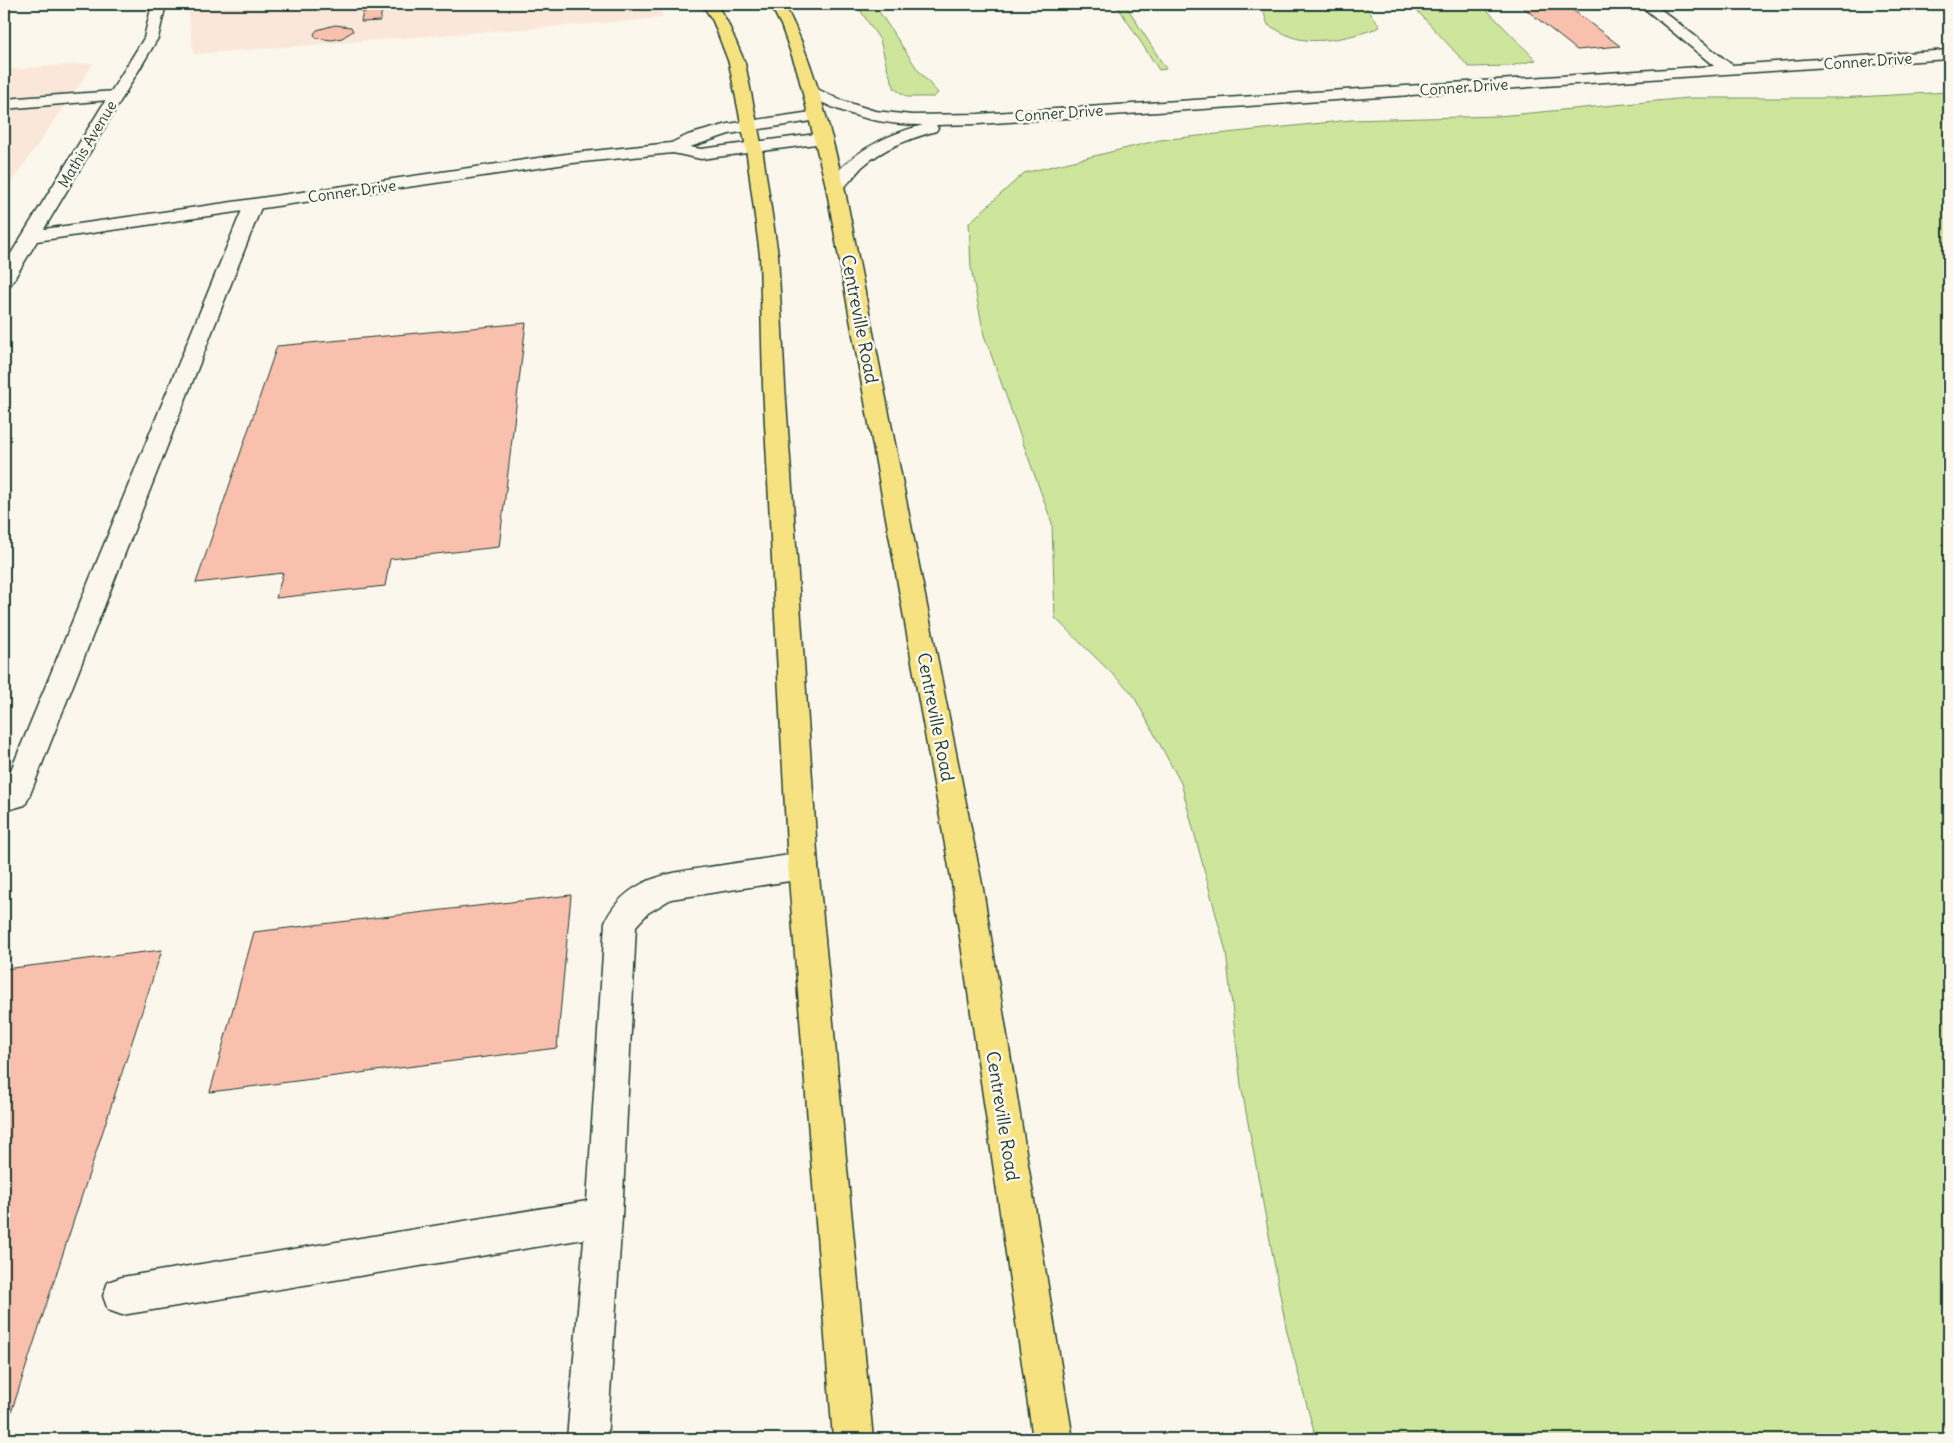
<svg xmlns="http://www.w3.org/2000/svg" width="1953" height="1443" font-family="Delius,sans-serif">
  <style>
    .built { fill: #fae7d9 }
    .green { fill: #cee69c; stroke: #769268 }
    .building { fill: #f9c1ad; stroke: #1f3d34 }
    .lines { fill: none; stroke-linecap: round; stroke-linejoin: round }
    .lane-casing { stroke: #1f3d34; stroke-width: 3 }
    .street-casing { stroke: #1f3d34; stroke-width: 3 }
    .secondary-casing { stroke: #1f3d34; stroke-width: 3 }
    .highway-casing { stroke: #1f3d34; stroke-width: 3 }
    .lane { fill: #fbf7ec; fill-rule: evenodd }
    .street { fill: #fbf7ec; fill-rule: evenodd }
    .secondary { fill: #fbf7ec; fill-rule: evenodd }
    .highway { fill: #f7e281; fill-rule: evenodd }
    .labels { text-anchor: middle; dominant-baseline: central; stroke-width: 5; stroke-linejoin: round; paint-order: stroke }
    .far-street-label { font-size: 15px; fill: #1f3d34; stroke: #fbf7ec }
    .street-label { font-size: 18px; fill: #1f3d34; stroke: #fbf7ec }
  </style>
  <rect width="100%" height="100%" fill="#fbf7ec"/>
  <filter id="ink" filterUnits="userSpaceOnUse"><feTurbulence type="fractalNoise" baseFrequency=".02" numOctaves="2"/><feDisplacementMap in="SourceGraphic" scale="10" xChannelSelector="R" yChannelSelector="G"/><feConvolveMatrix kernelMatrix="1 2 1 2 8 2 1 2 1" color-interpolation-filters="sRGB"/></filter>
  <g filter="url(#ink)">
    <g class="built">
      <path d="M 187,4 L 656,4 L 664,18 L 194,54 Z"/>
      <path d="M 94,63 L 86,75 L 4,193 L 4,70 Z"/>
    </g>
    <g class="green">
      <path d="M 856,4 L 874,4 L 918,70 L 938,93 L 934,97 L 907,97 L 895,89 L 888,71 L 880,40 Z"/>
      <path d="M 1116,4 L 1125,4 L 1166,69 L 1159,70 Z"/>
      <path d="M 1259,4 L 1364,4 L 1380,27 C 1357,36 1316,46 1292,37 C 1284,34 1276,29 1268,25 L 1262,7 Z"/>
      <path d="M 1411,4 L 1481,4 L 1536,60 L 1510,66 L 1469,67 Z"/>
      <path d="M 1949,92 L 1949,1439 L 1316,1439 L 1287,1332 L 1241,1085 L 1226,952 L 1181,783 L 1132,693 L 1055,618 L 1052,523 L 984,335 L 971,268 L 969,223 L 1024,173 L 1160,140 L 1351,120 L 1499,116 L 1688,98 L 1838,98 Z"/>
    </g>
    <g class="building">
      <path d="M 336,4 L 370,4 L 337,9 Z"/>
      <path d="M 1519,4 L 1565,4 L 1620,46 L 1577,50 Z"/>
      <path d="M 382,10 L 380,21 L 361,22 L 363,12 Z"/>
      <path d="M 335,25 L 351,27 L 353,31 L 342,38 L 332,40 L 316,38 L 314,34 L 317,30 Z"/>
      <path d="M 526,323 L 499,547 L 390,559 L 385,586 L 276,598 L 283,573 L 196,583 L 277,346 Z"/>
      <path d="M 571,895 L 557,1048 L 210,1092 L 254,932 Z"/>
      <path d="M 162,950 L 9,1419 L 4,1420 L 4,969 Z"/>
    </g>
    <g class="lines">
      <g class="lane-casing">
        <g id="lane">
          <path d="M 115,91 L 121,93 L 123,96 L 121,99 L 4,109 L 4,99 Z"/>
          <path d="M 253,200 L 259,201 L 262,205 L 29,797 L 25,805 L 4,811 L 4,787 L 244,205 L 247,201 Z"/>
          <path d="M 803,853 L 814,857 L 818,866 L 814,875 L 803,879 L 671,899 L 648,913 L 636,926 L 622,1217 L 607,1439 L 567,1439 L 584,1239 L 122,1315 L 108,1310 L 103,1296 L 108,1282 L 122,1277 L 587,1201 L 605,922 C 628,874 677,872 723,865 C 750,861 776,857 803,853 Z"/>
        </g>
      </g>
      <g class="street-casing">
        <path id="street" d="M 1639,4 L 1654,4 L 1732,65 L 1949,50 L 1949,59 L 978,124 L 936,125 L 938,128 L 936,131 C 909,139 883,148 862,167 C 852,177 844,194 829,190 L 826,186 C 850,152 885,135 923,125 C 888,125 853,118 821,102 C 815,99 809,97 805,92 L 807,89 L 813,87 L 840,100 L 875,111 L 912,115 L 978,114 L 1714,66 Z"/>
      </g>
      <g class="secondary-casing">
        <path id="secondary" d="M 152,4 L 166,4 L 158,38 L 44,229 L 573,153 L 671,143 L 688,135 L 728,124 L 818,111 L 824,113 L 826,116 L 824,119 L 729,134 L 690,147 L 701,149 L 824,133 L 830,134 L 832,138 L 830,142 L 824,143 L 701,159 L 673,153 L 573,163 L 37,241 L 11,284 L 4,286 L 4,265 L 144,38 Z"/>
      </g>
      <g class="highway-casing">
        <g id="highway">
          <path d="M 702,4 L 716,4 L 727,21 L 745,63 L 762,148 L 778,255 L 785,386 L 818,866 L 873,1439 L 833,1439 L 788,866 L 763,386 L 760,255 L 746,148 L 729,63 L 713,21 Z"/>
          <path d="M 770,4 L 784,4 C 814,61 828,123 844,186 L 983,889 L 1073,1439 L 1033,1439 L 953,889 L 826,186 L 797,70 L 781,25 Z"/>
        </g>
      </g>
      <use href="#lane" class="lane"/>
      <use href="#street" class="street"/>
      <use href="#secondary" class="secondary"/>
      <use href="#highway" class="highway"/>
    </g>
  </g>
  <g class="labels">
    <g class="far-street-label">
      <text transform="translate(1868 61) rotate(-4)">Conner Drive</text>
      <text transform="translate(1464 87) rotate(-4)">Conner Drive</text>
      <text transform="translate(1059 113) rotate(-4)">Conner Drive</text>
      <text transform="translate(87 144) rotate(-59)">Mathis Avenue</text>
      <text transform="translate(352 191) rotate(-8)">Conner Drive</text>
    </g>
    <g class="street-label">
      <text transform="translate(860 319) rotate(79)">Centreville Road</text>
      <text transform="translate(936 717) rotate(79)">Centreville Road</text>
      <text transform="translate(1003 1116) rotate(81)">Centreville Road</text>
    </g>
  </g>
  <rect width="1953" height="1443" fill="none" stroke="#fbf7ec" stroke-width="20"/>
  <rect x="10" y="10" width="1933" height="1423" fill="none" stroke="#1f3d34" stroke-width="2" filter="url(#ink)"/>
</svg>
